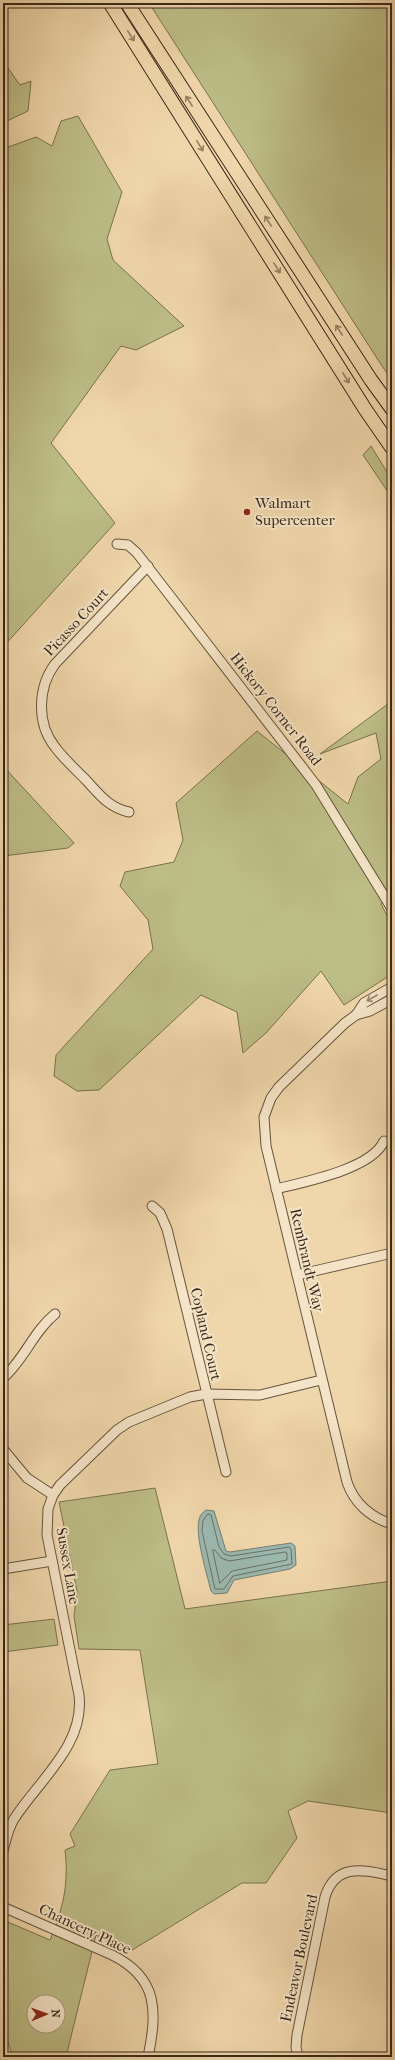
<svg xmlns="http://www.w3.org/2000/svg" width="395" height="2060" font-family="'IM FELL French Canon',serif">
  <style>
    .green { fill: #bdbd86; stroke: #7a724f; fill-rule: evenodd }
    .water { fill: #9bb8af; stroke: #737e73 }
    .lines { fill: none; stroke-linecap: round; stroke-linejoin: round }
    .shore { stroke: #6a7064; stroke-width: 1 }
    .minor-casing { stroke: #66543d; stroke-width: 11 }
    .highway-casing { stroke: #382818; stroke-width: 15 }
    .minor { stroke: #f5e5c8; stroke-width: 9 }
    .highway { stroke: #f0d7ab; stroke-width: 13 }
    .oneway { stroke: #948062 }
    .oneway2 { stroke: #968670 }
    .poi-dot { fill: #8f2418; stroke: #f5e5c8; stroke-width: 1.5 }
    .labels { text-anchor: middle; dominant-baseline: central; stroke-width: 4; stroke-linejoin: round; paint-order: stroke }
    .poi-label { font-size: 15px; fill: #382818; stroke: #f5e5c8; text-anchor: start }
    .street-label { font-size: 15px; fill: #382818; stroke: #f5e5c8 }
  </style>
  <rect width="100%" height="100%" fill="#f0d7ab"/>
  <filter id="stains"><feTurbulence type="fractalNoise" baseFrequency=".005" numOctaves="4"/><feColorMatrix values="0 0 0 0 .2 0 0 0 0 .09 0 0 0 0 .02 0 0 0 .5 -.17"/></filter>
  <radialGradient id="worn" r=".72"><stop offset=".6" stop-color="#630" stop-opacity="0"/><stop offset="1" stop-color="#630" stop-opacity=".3"/></radialGradient>
  <g class="green">
    <path d="M 149,3 L 392,3 L 392,380 L 380,363 Z"/>
    <path d="M 3,61 L 20,85 L 31,81 L 28,111 L 3,123 Z"/>
    <path d="M 78,116 L 122,192 L 107,239 L 113,260 L 184,326 L 136,350 L 121,346 L 51,443 L 115,523 L 3,647 L 3,149 L 36,137 L 52,146 L 61,121 Z"/>
    <path d="M 371,446 L 392,480 L 392,498 L 363,455 Z"/>
    <path d="M 392,701 L 392,897 L 381,904 L 392,925 L 392,974 L 344,1005 L 321,971 L 266,1033 L 243,1053 L 237,1012 L 201,995 L 99,1090 L 77,1091 L 54,1076 L 56,1055 L 153,949 L 148,920 L 120,886 L 125,872 L 174,862 L 183,840 L 176,803 L 257,731 L 348,804 L 358,777 L 381,759 L 376,733 L 320,754 Z"/>
    <path d="M 3,766 L 74,843 L 68,848 L 3,856 Z"/>
    <path d="M 155,1488 L 185,1609 L 392,1581 L 392,1813 L 308,1801 L 288,1811 L 297,1838 L 266,1883 L 242,1883 L 129,1952 L 96,1935 L 66,2057 L 13,2057 L 3,2028 L 3,1920 L 50,1940 C 63,1909 69,1884 65,1850 L 75,1846 L 70,1834 L 110,1770 L 158,1764 L 140,1650 L 79,1649 L 74,1616 L 77,1591 L 59,1502 ZM 34,2002 L 58,2002 L 58,2026 L 34,2026 Z"/>
    <path d="M 54,1619 L 58,1645 L 3,1652 L 3,1625 Z"/>
  </g>
  <path class="water" d="M 206,1510 L 214,1511 L 226,1551 L 230,1552 L 291,1543 L 295,1546 L 296,1565 L 290,1569 L 234,1580 L 227,1593 L 214,1594 L 211,1591 C 207,1574 195,1536 199,1520 C 200,1515 202,1513 206,1510 Z"/>
  <g class="lines">
    <g class="shore">
      <path d="M 208,1514 L 211,1515 L 219,1547 L 224,1554 L 231,1556 L 289,1547 L 291,1549 L 292,1564 L 233,1576 L 224,1589 L 215,1589 L 202,1531 L 203,1521 Z"/>
      <path d="M 213,1550 L 215,1550 L 221,1558 L 229,1561 L 285,1552 L 287,1553 L 287,1560 L 232,1571 L 220,1583 Z"/>
    </g>
    <g class="minor-casing">
      <g id="minor">
        <path d="M 117,544 L 128,545 L 137,553 L 316,785 L 392,909"/>
        <path d="M 129,812 C 109,808 99,794 86,780 C 75,769 64,759 55,747 C 36,723 38,687 55,664 L 148,566"/>
        <path d="M 392,999 L 370,1011 L 356,1015 L 345,1023 L 279,1087 L 271,1098 L 264,1117 L 266,1146 L 347,1482 C 354,1503 371,1518 392,1524"/>
        <path d="M 356,1015 L 364,1003 L 392,987"/>
        <path d="M 276,1189 C 304,1182 372,1169 384,1141"/>
        <path d="M 152,1206 L 160,1213 L 167,1229 L 226,1472"/>
        <path d="M 297,1275 L 392,1253"/>
        <path d="M 3,1378 C 24,1360 33,1332 55,1314"/>
        <path d="M 3,1449 L 27,1478 L 53,1495"/>
        <path d="M 3,1569 L 52,1561"/>
        <path d="M 3,1851 C 6,1840 8,1829 14,1819 C 39,1780 85,1745 79,1695 L 47,1535 L 48,1509 L 53,1495 L 60,1485 L 117,1430 L 129,1422 L 190,1397 L 206,1394 L 260,1395 L 321,1380"/>
        <path d="M 3,1907 L 112,1955 C 159,1978 157,2012 148,2057"/>
        <path d="M 298,2057 L 296,2047 L 297,2035 L 325,1897 C 336,1862 364,1870 392,1876"/>
      </g>
    </g>
    <g class="highway-casing">
      <g id="highway">
        <path d="M 110,3 L 365,409 L 392,448"/>
        <path d="M 127,3 L 371,380 L 392,409"/>
      </g>
    </g>
    <use href="#minor" class="minor"/>
    <use href="#highway" class="highway"/>
  </g>
  <defs><path id="oneway-shaft" d="M-6 0H5M1.5-3L5.5 0L1.5 3" fill="none" stroke-width="1.6" stroke-linecap="round" stroke-linejoin="round"/></defs>
  <g class="oneway">
    <use href="#oneway-shaft" transform="translate(131 36) rotate(57)"/>
    <use href="#oneway-shaft" transform="translate(189 101) rotate(-123)"/>
    <use href="#oneway-shaft" transform="translate(200 146) rotate(58)"/>
    <use href="#oneway-shaft" transform="translate(268 221) rotate(-123)"/>
    <use href="#oneway-shaft" transform="translate(277 268) rotate(58)"/>
    <use href="#oneway-shaft" transform="translate(339 330) rotate(-123)"/>
    <use href="#oneway-shaft" transform="translate(346 378) rotate(58)"/>
  </g>
  <use class="oneway2" href="#oneway-shaft" transform="translate(372 998) rotate(150)"/>
  <circle class="poi-dot" cx="247" cy="512" r="4"/>
  <g class="labels">
    <g class="poi-label">
      <text x="255" y="503">Walmart<tspan x="255" dy="17">Supercenter</tspan></text>
    </g>
    <g class="street-label">
      <text transform="translate(76 622) rotate(-47)">Picasso Court</text>
      <text transform="translate(276 709) rotate(52)">Hickory Corner Road</text>
      <text transform="translate(307 1260) rotate(77)">Rembrandt Way</text>
      <text transform="translate(206 1334) rotate(77)">Copland Court</text>
      <text transform="translate(68 1566) rotate(80)">Sussex Lane</text>
      <text transform="translate(85 1929) rotate(25)">Chancery Place</text>
      <text transform="translate(299 1958) rotate(-78)">Endeavor Boulevard</text>
    </g>
  </g>
  <rect width="395" height="2060" fill="none" stroke="#f0d7ab" stroke-width="16"/>
  <rect x="4" y="4" width="387" height="2052" fill="none" stroke="#382818" stroke-width="2"/>
  <rect x="8" y="8" width="379" height="2044" fill="none" stroke="#382818"/>
  <g transform="translate(46 2014) rotate(88)"><circle r="19" fill="#f5e5c8" stroke="#a99982"/>
  <path d="M0-3L7 15L0 10L-7 15Z" fill="#8f2418"/>
  <text y="-6" font-size="11" font-weight="bold" text-anchor="middle" fill="#382818">N</text>
  </g>
  <rect width="100%" height="100%" filter="url(#stains)"/>
  <rect width="100%" height="100%" fill="url(#worn)"/>
</svg>
